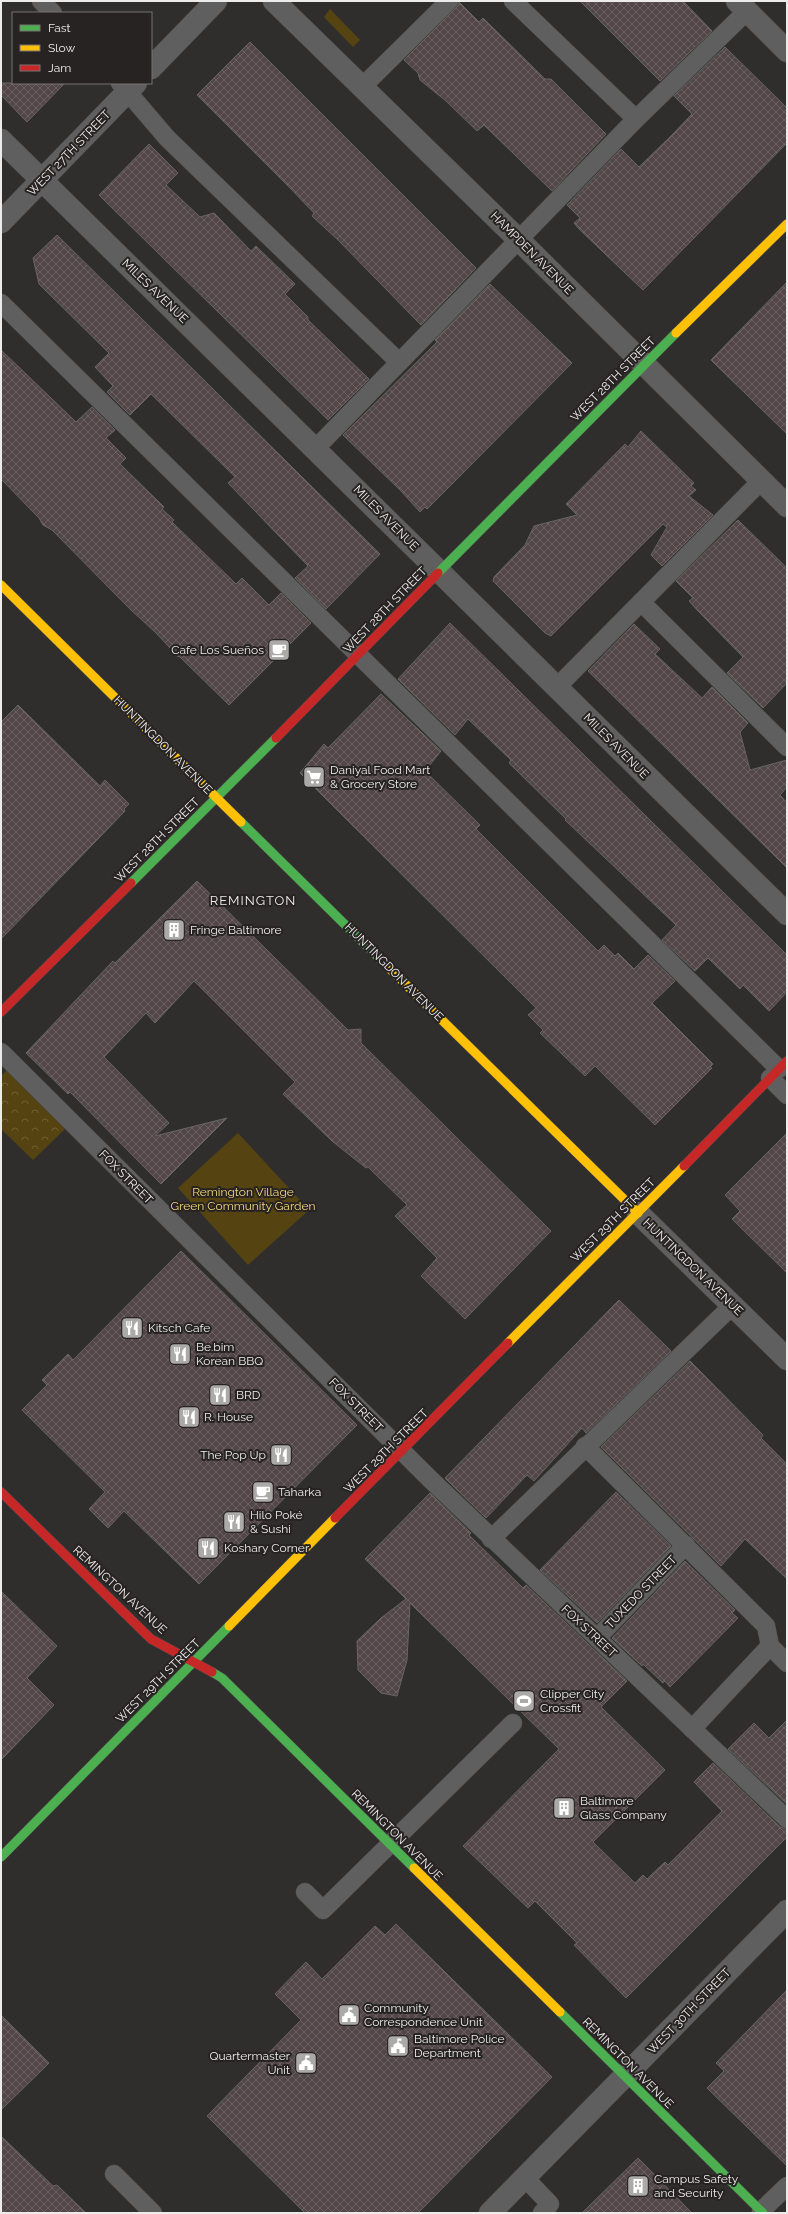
<svg xmlns="http://www.w3.org/2000/svg" width="788" height="2214" font-family="Raleway,sans-serif">
  <style>
    .green { fill: #541 }
    .park { fill: url(#park-crowns) }
    .building { fill: url(#building-cross-hatch); stroke: #676565 }
    .lines { fill: none; stroke-linecap: round; stroke-linejoin: round }
    .lane-casing { stroke: #4a4948; stroke-width: 19 }
    .street-casing { stroke: #4a4948; stroke-width: 23 }
    .fast-casing { stroke: #4a4948; stroke-width: 10 }
    .slow-casing { stroke: #4a4948; stroke-width: 10 }
    .jam-casing { stroke: #4a4948; stroke-width: 10 }
    .lane { stroke: #605f5f; stroke-width: 18 }
    .street { stroke: #605f5f; stroke-width: 22 }
    .fast { stroke: #4caf50; stroke-width: 9 }
    .slow { stroke: #ffc107; stroke-width: 9 }
    .jam { stroke: #c62828; stroke-width: 9 }
    .labels { text-anchor: middle; dominant-baseline: central; stroke-width: 4; stroke-linejoin: round; paint-order: stroke }
    .street-label { font-size: 12px; fill: #eeeceb; stroke: #262322 }
    .poi-label { font-size: 12px; fill: #eeeceb; stroke: #262322; text-anchor: start }
    .park-label { font-size: 12px; fill: #f8d77f; stroke: #262322 }
    .neighbourhood-label { font-size: 13px; letter-spacing: 1px; fill: #eeeceb; stroke: #262322 }
  </style>
  <defs>
    <pattern id="park-crowns" width="20" height="18" patternUnits="userSpaceOnUse"><rect width="20" height="18" fill="#541"/><path d="M2 6a3 3 0 1 1 6 0M12 15a3 3 0 1 1 6 0" fill="none" stroke="#6e5f34"/></pattern>
    <pattern id="building-cross-hatch" width="8" height="8" patternUnits="userSpaceOnUse"><rect width="8" height="8" fill="#524649"/><path d="M0 0l8 8M0 8l8-8" fill="none" stroke="#6b6163"/></pattern>
  </defs>
  <rect width="100%" height="100%" fill="#2f2e2d"/>
  <g class="green">
    <path d="M 330,9 L 360,40 L 353,47 L 324,17 Z"/>
    <path d="M 238,1133 L 309,1210 L 248,1265 L 178,1188 Z"/>
  </g>
  <path class="park" d="M 10,1067 L 69,1125 L 33,1160 L 1,1129 L 1,1076 Z"/>
  <g class="building">
    <path d="M 580,1 L 683,1 L 712,31 L 660,81 Z"/>
    <path d="M 459,2 L 479,22 L 483,18 L 545,79 L 551,79 L 606,134 L 552,191 L 484,125 L 477,131 L 446,101 L 420,80 L 418,73 L 404,60 L 456,8 Z"/>
    <path d="M 250,42 L 476,268 L 421,325 L 338,240 L 312,216 L 314,213 L 290,188 L 197,95 Z"/>
    <path d="M 725,47 L 787,108 L 787,143 L 643,290 L 579,229 L 574,223 L 580,218 L 567,205 L 621,149 L 639,167 L 671,136 L 692,114 L 674,96 Z"/>
    <path d="M 1,83 L 65,83 L 27,122 L 1,95 Z"/>
    <path d="M 149,144 L 178,173 L 166,185 L 200,217 L 214,213 L 251,251 L 256,246 L 295,284 L 285,294 L 308,317 L 308,320 L 369,379 L 328,420 L 99,195 Z"/>
    <path d="M 57,235 L 380,554 L 326,609 L 295,578 L 308,566 L 228,483 L 235,477 L 151,394 L 130,415 L 107,392 L 113,386 L 95,367 L 109,353 L 39,284 L 33,258 Z"/>
    <path d="M 787,282 L 787,434 L 711,360 Z"/>
    <path d="M 490,284 L 572,363 L 454,482 L 427,509 L 425,507 L 420,512 L 400,490 L 343,435 L 437,342 L 435,340 Z"/>
    <path d="M 1,350 L 76,422 L 92,407 L 115,430 L 106,438 L 126,458 L 120,464 L 164,507 L 162,509 L 174,520 L 172,522 L 236,584 L 242,578 L 269,605 L 281,593 L 311,623 L 229,705 L 180,657 L 172,654 L 171,649 L 155,632 L 130,609 L 52,530 L 43,525 L 39,518 L 1,479 Z"/>
    <path d="M 641,431 L 694,483 L 691,486 L 696,490 L 689,496 L 713,515 L 662,566 L 651,555 L 667,527 L 663,524 L 551,636 L 545,633 L 493,581 L 494,577 L 525,545 L 534,526 L 577,515 L 566,504 L 625,444 L 628,447 Z"/>
    <path d="M 738,520 L 787,568 L 787,683 L 763,708 L 727,673 L 743,657 L 699,612 L 689,601 L 693,598 L 676,581 Z"/>
    <path d="M 450,623 L 787,955 L 787,992 L 769,1011 L 743,985 L 740,989 L 708,958 L 695,971 L 662,940 L 676,925 L 565,820 L 566,819 L 509,763 L 511,760 L 468,719 L 455,735 L 398,679 Z"/>
    <path d="M 634,624 L 660,649 L 655,654 L 702,698 L 712,687 L 748,723 L 740,732 L 750,770 L 787,760 L 787,787 L 780,795 L 787,803 L 787,868 L 588,671 Z"/>
    <path d="M 381,694 L 441,751 L 425,771 L 480,825 L 476,829 L 598,951 L 604,945 L 615,956 L 618,953 L 634,969 L 648,955 L 675,981 L 652,1003 L 713,1064 L 710,1067 L 712,1068 L 655,1125 L 595,1066 L 585,1076 L 540,1033 L 543,1030 L 528,1015 L 536,1008 L 300,773 L 324,744 L 328,748 Z"/>
    <path d="M 18,705 L 100,786 L 105,780 L 129,804 L 124,809 L 125,811 L 1,939 L 1,722 Z"/>
    <path d="M 197,881 L 348,1030 L 361,1029 L 361,1043 L 551,1231 L 465,1319 L 421,1276 L 437,1258 L 395,1216 L 407,1205 L 368,1167 L 366,1168 L 332,1141 L 283,1094 L 295,1082 L 194,981 L 155,1023 L 146,1013 L 104,1057 L 169,1123 L 155,1136 L 227,1118 L 161,1184 L 70,1092 L 68,1094 L 26,1053 L 113,961 L 115,963 Z"/>
    <path d="M 787,1133 L 787,1273 L 732,1219 L 740,1211 L 725,1195 Z"/>
    <path d="M 181,1251 L 357,1425 L 199,1584 L 124,1511 L 108,1528 L 89,1509 L 105,1492 L 22,1410 L 47,1385 L 42,1380 L 68,1354 L 73,1360 Z"/>
    <path d="M 619,1300 L 671,1351 L 586,1433 L 582,1428 L 534,1481 L 527,1475 L 486,1518 L 445,1478 Z"/>
    <path d="M 690,1361 L 763,1435 L 761,1438 L 787,1464 L 787,1579 L 745,1539 L 721,1566 L 601,1447 Z"/>
    <path d="M 616,1492 L 671,1546 L 597,1623 L 540,1570 Z"/>
    <path d="M 430,1493 L 471,1533 L 469,1535 L 523,1588 L 526,1585 L 627,1681 L 601,1707 L 665,1770 L 593,1842 L 635,1883 L 643,1875 L 647,1879 L 665,1862 L 668,1865 L 722,1811 L 694,1782 L 713,1763 L 780,1827 L 787,1829 L 787,1837 L 626,1998 L 574,1945 L 577,1943 L 535,1901 L 528,1908 L 463,1846 L 559,1749 L 410,1603 L 407,1660 L 397,1696 L 381,1693 L 358,1670 L 357,1641 L 381,1618 L 406,1599 L 365,1559 Z"/>
    <path d="M 685,1561 L 735,1610 L 732,1613 L 738,1618 L 670,1687 L 665,1681 L 663,1683 L 643,1664 L 642,1666 L 612,1638 Z"/>
    <path d="M 1,1591 L 57,1646 L 27,1678 L 54,1705 L 1,1760 Z"/>
    <path d="M 787,1720 L 787,1804 L 728,1749 L 754,1723 L 769,1738 Z"/>
    <path d="M 396,1924 L 552,2077 L 418,2213 L 305,2213 L 207,2116 L 301,2020 L 275,1994 L 306,1962 L 322,1979 L 375,1926 L 385,1935 Z"/>
    <path d="M 787,1990 L 787,2166 L 707,2088 L 724,2071 L 716,2063 Z"/>
    <path d="M 1,2015 L 49,2063 L 1,2110 Z"/>
    <path d="M 1,2136 L 53,2186 L 57,2185 L 86,2213 L 1,2213 Z"/>
    <path d="M 638,2158 L 692,2213 L 582,2213 Z"/>
  </g>
  <g class="lines">
    <g class="lane-casing">
      <g id="lane">
        <path d="M 41,1 L 53,13"/>
        <path d="M 513,1 L 636,119"/>
        <path d="M 120,83 L 167,138 L 399,362"/>
        <path d="M 363,86 L 449,1"/>
        <path d="M 1,303 L 779,1069"/>
        <path d="M 316,448 L 636,119 L 747,11"/>
        <path d="M 641,602 L 787,747"/>
        <path d="M 557,687 L 761,481"/>
        <path d="M 1,1052 L 431,1480 L 787,1819"/>
        <path d="M 770,1078 L 787,1095"/>
        <path d="M 585,1446 L 766,1626 L 770,1646 L 692,1729"/>
        <path d="M 491,1539 L 733,1305"/>
        <path d="M 597,1638 L 686,1545"/>
        <path d="M 770,1646 L 787,1663"/>
        <path d="M 305,1892 L 323,1910 L 513,1723"/>
        <path d="M 114,2174 L 153,2213"/>
        <path d="M 525,2178 L 550,2204 L 542,2213"/>
        <path d="M 761,2211 L 787,2186"/>
      </g>
    </g>
    <g class="street-casing">
      <g id="street">
        <path d="M 274,1 L 518,239 L 787,506"/>
        <path d="M 737,1 L 787,51"/>
        <path d="M 151,68 L 216,1"/>
        <path d="M 1,140 L 787,914"/>
        <path d="M 1,222 L 136,83"/>
        <path d="M 638,1213 L 787,1359"/>
        <path d="M 490,2213 L 787,1911"/>
      </g>
    </g>
    <g class="fast-casing">
      <g id="fast">
        <path d="M 438,573 L 676,333"/>
        <path d="M 241,822 L 386,965"/>
        <path d="M 131,883 L 276,738"/>
        <path d="M 212,1672 L 222,1678 L 414,1868"/>
        <path d="M 1,1857 L 229,1626"/>
        <path d="M 560,2012 L 763,2213"/>
      </g>
    </g>
    <g class="slow-casing">
      <g id="slow">
        <path d="M 676,333 L 787,224"/>
        <path d="M 1,585 L 241,822"/>
        <path d="M 386,965 L 638,1213"/>
        <path d="M 508,1343 L 684,1166"/>
        <path d="M 229,1626 L 335,1518"/>
        <path d="M 414,1868 L 560,2012"/>
      </g>
    </g>
    <g class="jam-casing">
      <g id="jam">
        <path d="M 276,738 L 438,573"/>
        <path d="M 1,1012 L 131,883"/>
        <path d="M 684,1166 L 787,1061"/>
        <path d="M 1,1492 L 151,1639 L 212,1672"/>
        <path d="M 335,1518 L 508,1343"/>
      </g>
    </g>
    <use href="#lane" class="lane"/>
    <use href="#street" class="street"/>
    <use href="#fast" class="fast"/>
    <use href="#slow" class="slow"/>
    <use href="#jam" class="jam"/>
  </g>
  <defs>
    <g id="cafe-square" transform="scale(1.15)"><rect x="-9" y="-9" width="18" height="18" rx="4" fill="#abaaa8" stroke="#262322"/><path d="M-5.5-4.5H6V0H3Q3 3.5 0 3.5H-2.5Q-5.5 3.5-5.5 0ZM3-3.2v2h1.7v-2ZM-6 4.5H4V6H-6Z" fill="#fff"/></g>
    <g id="supermarket-square" transform="scale(1.15)"><rect x="-9" y="-9" width="18" height="18" rx="4" fill="#abaaa8" stroke="#262322"/><path d="M-6-5.5h2.5l.6 2H6L4.5 2H-2.5L-4.4-4H-6ZM-1.5 3.2a1.3 1.3 0 1 0 .1 0ZM3 3.2a1.3 1.3 0 1 0 .1 0Z" fill="#fff"/></g>
    <g id="building-square" transform="scale(1.15)"><rect x="-9" y="-9" width="18" height="18" rx="4" fill="#abaaa8" stroke="#262322"/><path d="M-4-6H4V6H1V3H-1V6H-4ZM-2.5-4.3h1.7v1.8h-1.7ZM.8-4.3h1.7v1.8H.8ZM-2.5-1h1.7V.8h-1.7ZM.8-1h1.7V.8H.8Z" fill="#fff"/></g>
    <g id="restaurant-square" transform="scale(1.15)"><rect x="-9" y="-9" width="18" height="18" rx="4" fill="#abaaa8" stroke="#262322"/><path d="M-5-6h1v4h1v-4h1v4h1v-4h1v5L-1.5 .5V6h-2V.5L-5-1ZM5-6V6H3V1.5H1.5Q1.5-4 5-6Z" fill="#fff"/></g>
    <g id="stadium-square" transform="scale(1.15)"><rect x="-9" y="-9" width="18" height="18" rx="4" fill="#abaaa8" stroke="#262322"/><path d="M0-5a6.5 5 0 1 0 0 10a6.5 5 0 1 0 0-10ZM-3.5-1.8h7v3.6h-7Z" fill="#fff"/></g>
    <g id="civic-square" transform="scale(1.15)"><rect x="-9" y="-9" width="18" height="18" rx="4" fill="#abaaa8" stroke="#262322"/><path d="M-.6-6.5H3V-4.5H.6V-3L4-1V1h2V6H-6V1h2V-1L-.6-3ZM-1.2 2.5V6h2.4V2.5Z" fill="#fff"/></g>
  </defs>
  <g fill-rule="evenodd">
    <use href="#cafe-square" x="279" y="650"/>
    <use href="#supermarket-square" x="314" y="777"/>
    <use href="#building-square" x="174" y="930"/>
    <use href="#restaurant-square" x="132" y="1328"/>
    <use href="#restaurant-square" x="180" y="1354"/>
    <use href="#restaurant-square" x="220" y="1395"/>
    <use href="#restaurant-square" x="189" y="1417"/>
    <use href="#restaurant-square" x="281" y="1455"/>
    <use href="#cafe-square" x="263" y="1492"/>
    <use href="#restaurant-square" x="234" y="1522"/>
    <use href="#restaurant-square" x="208" y="1548"/>
    <use href="#stadium-square" x="524" y="1701"/>
    <use href="#building-square" x="564" y="1808"/>
    <use href="#civic-square" x="349" y="2015"/>
    <use href="#civic-square" x="398" y="2046"/>
    <use href="#civic-square" x="306" y="2063"/>
    <use href="#building-square" x="638" y="2186"/>
  </g>
  <g class="labels">
    <g class="street-label">
      <text transform="translate(69 153) rotate(-46)">WEST 27TH STREET</text>
      <text transform="translate(532 253) rotate(45)">HAMPDEN AVENUE</text>
      <text transform="translate(155 291) rotate(44)">MILES AVENUE</text>
      <text transform="translate(613 379) rotate(-45)">WEST 28TH STREET</text>
      <text transform="translate(386 518) rotate(45)">MILES AVENUE</text>
      <text transform="translate(385 610) rotate(-46)">WEST 28TH STREET</text>
      <text transform="translate(163 745) rotate(45)">HUNTINGDON AVENUE</text>
      <text transform="translate(616 746) rotate(45)">MILES AVENUE</text>
      <text transform="translate(157 840) rotate(-45)">WEST 28TH STREET</text>
      <text transform="translate(394 972) rotate(45)">HUNTINGDON AVENUE</text>
      <text transform="translate(126 1177) rotate(45)">FOX STREET</text>
      <text transform="translate(613 1220) rotate(-45)">WEST 29TH STREET</text>
      <text transform="translate(693 1267) rotate(44)">HUNTINGDON AVENUE</text>
      <text transform="translate(356 1405) rotate(45)">FOX STREET</text>
      <text transform="translate(386 1451) rotate(-45)">WEST 29TH STREET</text>
      <text transform="translate(120 1590) rotate(43)">REMINGTON AVENUE</text>
      <text transform="translate(641 1592) rotate(-46)">TUXEDO STREET</text>
      <text transform="translate(589 1631) rotate(43)">FOX STREET</text>
      <text transform="translate(158 1681) rotate(-45)">WEST 29TH STREET</text>
      <text transform="translate(397 1835) rotate(45)">REMINGTON AVENUE</text>
      <text transform="translate(689 2011) rotate(-46)">WEST 30TH STREET</text>
      <text transform="translate(628 2063) rotate(45)">REMINGTON AVENUE</text>
    </g>
    <g class="poi-label">
      <text x="264" y="650" text-anchor="end">Cafe Los Sueños</text>
      <text x="330" y="770">Daniyal Food Mart<tspan x="330" dy="14">&amp; Grocery Store</tspan></text>
      <text x="190" y="930">Fringe Baltimore</text>
      <text x="148" y="1328">Kitsch Cafe</text>
      <text x="196" y="1347">Be.bim<tspan x="196" dy="14">Korean BBQ</tspan></text>
      <text x="236" y="1395">BRD</text>
      <text x="204" y="1417">R. House</text>
      <text x="266" y="1455" text-anchor="end">The Pop Up</text>
      <text x="278" y="1492">Taharka</text>
      <text x="250" y="1515">Hilo Poké<tspan x="250" dy="14">&amp; Sushi</tspan></text>
      <text x="224" y="1548">Koshary Corner</text>
      <text x="540" y="1694">Clipper City<tspan x="540" dy="14">Crossfit</tspan></text>
      <text x="580" y="1801">Baltimore<tspan x="580" dy="14">Glass Company</tspan></text>
      <text x="364" y="2008">Community<tspan x="364" dy="14">Correspondence Unit</tspan></text>
      <text x="414" y="2039">Baltimore Police<tspan x="414" dy="14">Department</tspan></text>
      <text x="290" y="2056" text-anchor="end">Quartermaster<tspan x="290" dy="14">Unit</tspan></text>
      <text x="654" y="2179">Campus Safety<tspan x="654" dy="14">and Security</tspan></text>
    </g>
    <g class="park-label">
      <text x="243" y="1192">Remington Village<tspan x="243" dy="14">Green Community Garden</tspan></text>
    </g>
    <g class="neighbourhood-label">
      <text x="253" y="900">REMINGTON</text>
    </g>
  </g>
  <rect width="788" height="2214" fill="none" stroke="#eeeceb" stroke-width="4"/>
  <rect x="12" y="12" width="140" height="72" fill="#262322" stroke="#767372"/>
  <rect x="20" y="25" width="20" height="6" fill="#4caf50" stroke="#767372"/>
  <text x="48" y="32" font-size="12" fill="#eeeceb">Fast</text>
  <rect x="20" y="45" width="20" height="6" fill="#ffc107" stroke="#767372"/>
  <text x="48" y="52" font-size="12" fill="#eeeceb">Slow</text>
  <rect x="20" y="65" width="20" height="6" fill="#c62828" stroke="#767372"/>
  <text x="48" y="72" font-size="12" fill="#eeeceb">Jam</text>
</svg>
